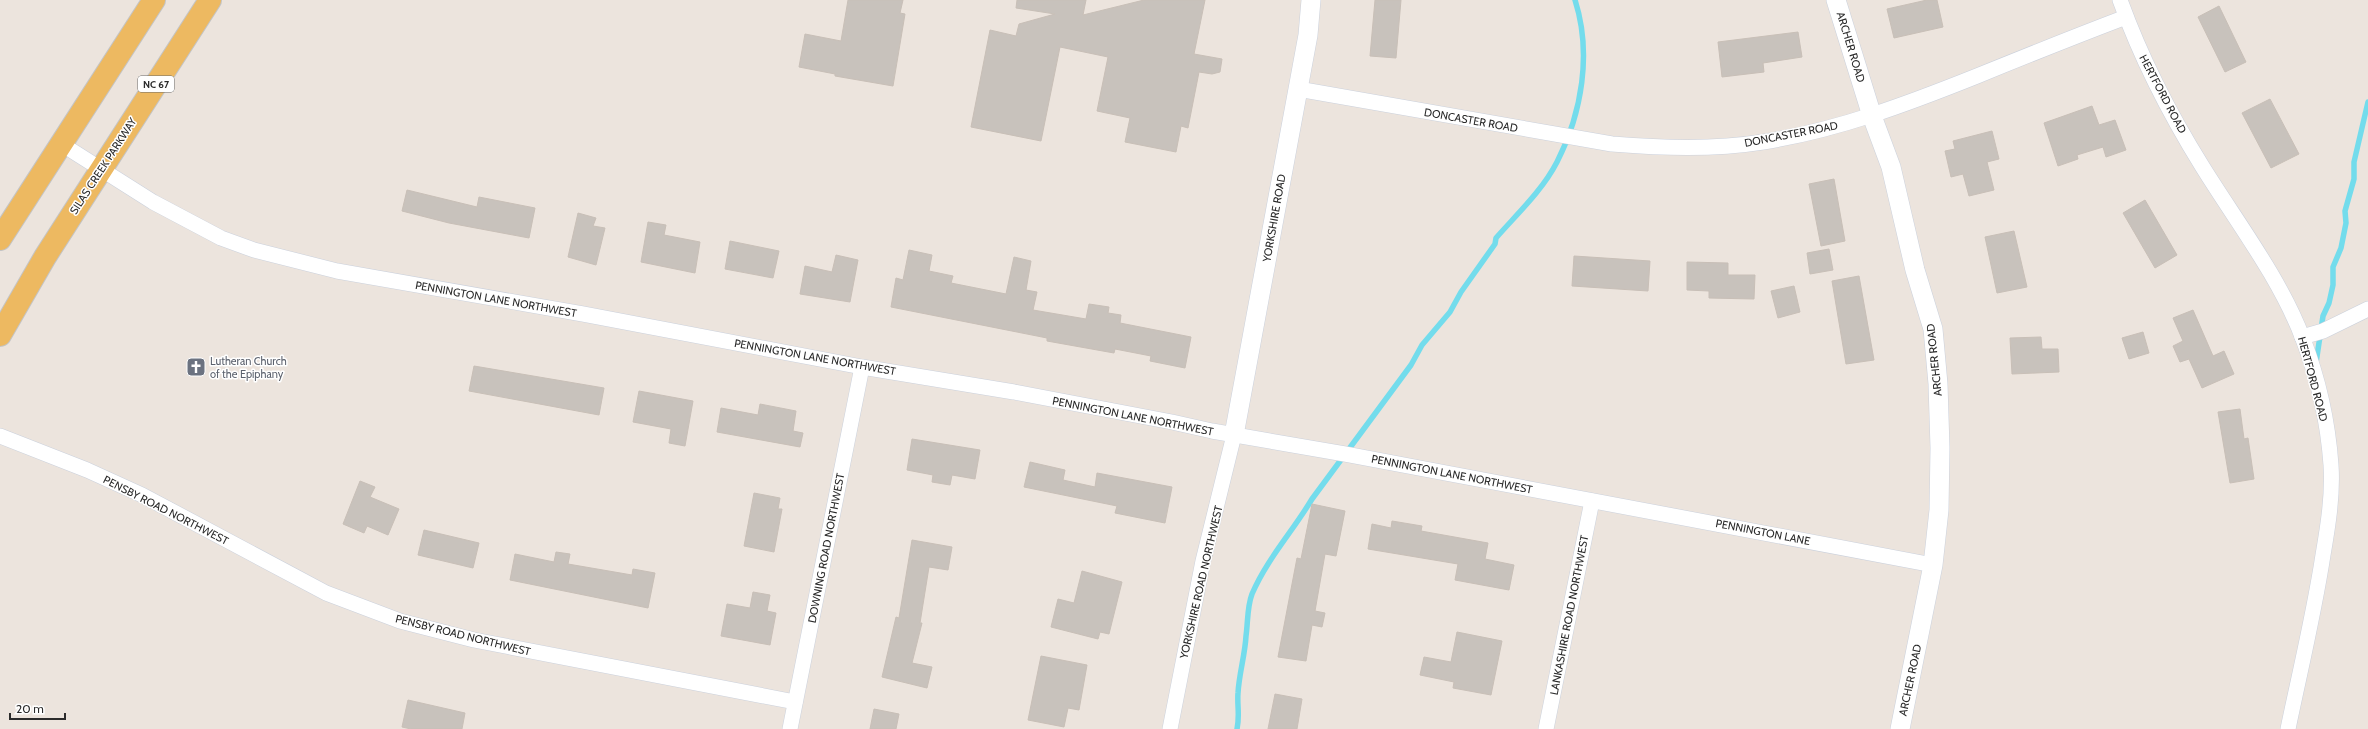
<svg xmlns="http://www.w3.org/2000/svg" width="2368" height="729" font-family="Cabin,sans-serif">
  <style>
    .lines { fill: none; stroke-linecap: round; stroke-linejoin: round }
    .stream { stroke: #73dcec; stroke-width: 5.5 }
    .building { fill: #c8c2bc; stroke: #c8bfb7 }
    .minor-casing { stroke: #cbd1dc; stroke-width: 16 }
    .tertiary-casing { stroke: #cbd1dc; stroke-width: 20 }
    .primary-casing { stroke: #c4c4c4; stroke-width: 24 }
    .minor { stroke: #fff; stroke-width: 15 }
    .tertiary { stroke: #fff; stroke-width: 19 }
    .primary { stroke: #edb961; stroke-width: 22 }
    .labels { text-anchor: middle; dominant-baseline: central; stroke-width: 3; stroke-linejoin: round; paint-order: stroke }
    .shield { fill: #fff; stroke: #6b6b6b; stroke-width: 1 }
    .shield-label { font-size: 10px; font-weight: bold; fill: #2b2b2b }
    .street-label { font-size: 11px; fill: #2b2b2b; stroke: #fff }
    .worship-label { font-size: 11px; fill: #5b616d; stroke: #fff; text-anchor: start }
  </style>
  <rect width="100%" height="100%" fill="#ece4dd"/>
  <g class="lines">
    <g class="stream">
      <path d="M 2316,363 L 2323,316 L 2329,303 L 2333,285 L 2333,267 L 2341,248 L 2346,223 L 2345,211 L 2354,179 L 2354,162 L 2368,102"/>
      <path d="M 1237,729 C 1240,715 1237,706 1238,693 C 1239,674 1245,655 1246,636 C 1248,622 1247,607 1252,594 C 1267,559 1293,531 1312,499 L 1411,365 L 1422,345 L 1450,312 L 1461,292 L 1495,244 L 1496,238 C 1517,214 1542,191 1557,162 C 1582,113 1592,53 1575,0"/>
    </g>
  </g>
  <g class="building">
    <path d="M 848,0 L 903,0 L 900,13 L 905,14 L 893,86 L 835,76 L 835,74 L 799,67 L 805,34 L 841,41 Z"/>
    <path d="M 1017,0 L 1086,0 L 1083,15 L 1144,0 L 1205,0 L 1194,54 L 1222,59 L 1220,72 L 1212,74 L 1199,72 L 1188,128 L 1181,126 L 1176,152 L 1125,142 L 1130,118 L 1097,111 L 1108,57 L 1060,47 L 1041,141 L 971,127 L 990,30 L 1016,36 L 1019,24 L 1055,14 L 1016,8 Z"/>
    <path d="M 1375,0 L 1401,0 L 1396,58 L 1370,56 Z"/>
    <path d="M 1927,0 L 1937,0 L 1943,27 L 1894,38 L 1887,9 Z"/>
    <path d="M 2219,6 L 2246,62 L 2225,72 L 2198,17 Z"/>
    <path d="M 1798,32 L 1802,57 L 1763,63 L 1764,72 L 1722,77 L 1718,42 Z"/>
    <path d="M 2270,99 L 2299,154 L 2271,168 L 2242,113 Z"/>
    <path d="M 2092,106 L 2099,125 L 2115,120 L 2126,150 L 2106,157 L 2103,147 L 2077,155 L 2078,159 L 2058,166 L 2044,123 Z"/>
    <path d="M 1992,131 L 1999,159 L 1987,162 L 1994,190 L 1969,196 L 1963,174 L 1951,177 L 1945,151 L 1955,149 L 1953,141 Z"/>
    <path d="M 1834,179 L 1845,241 L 1821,246 L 1809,184 Z"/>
    <path d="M 407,190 L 477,207 L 479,197 L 535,208 L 529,238 L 449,223 L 402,211 Z"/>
    <path d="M 2145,200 L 2177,255 L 2155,268 L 2123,213 Z"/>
    <path d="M 578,213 L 596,218 L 593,226 L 605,228 L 596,265 L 568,257 Z"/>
    <path d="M 648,222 L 666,225 L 664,235 L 700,242 L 695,273 L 641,262 Z"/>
    <path d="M 2014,231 L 2027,287 L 1997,293 L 1985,237 Z"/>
    <path d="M 730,241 L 779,251 L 773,278 L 725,269 Z"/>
    <path d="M 1829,249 L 1833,270 L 1810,274 L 1807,253 Z"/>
    <path d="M 909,250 L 932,255 L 929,271 L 953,276 L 951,283 L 1006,294 L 1014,257 L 1031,261 L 1026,290 L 1037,292 L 1033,310 L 1086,319 L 1089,304 L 1109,307 L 1108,313 L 1121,315 L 1120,323 L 1191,337 L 1185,368 L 1150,361 L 1151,356 L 1115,349 L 1114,353 L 1047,341 L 1047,338 L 891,307 L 896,278 L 903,280 Z"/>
    <path d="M 836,255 L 858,260 L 850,302 L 800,294 L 805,266 L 832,272 Z"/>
    <path d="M 1574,256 L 1650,261 L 1648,291 L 1572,286 Z"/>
    <path d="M 1687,262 L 1728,263 L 1728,275 L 1755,275 L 1754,299 L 1709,298 L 1709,291 L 1687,290 Z"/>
    <path d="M 1859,276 L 1874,360 L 1846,364 L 1832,281 Z"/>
    <path d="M 1794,286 L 1800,312 L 1778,318 L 1771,291 Z"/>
    <path d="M 2193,310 L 2213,356 L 2224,351 L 2234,374 L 2202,388 L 2189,359 L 2180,362 L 2173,346 L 2183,341 L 2173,318 Z"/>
    <path d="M 2143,332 L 2149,353 L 2129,359 L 2122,338 Z"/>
    <path d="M 2041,337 L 2042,349 L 2058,349 L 2059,372 L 2012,374 L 2010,338 Z"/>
    <path d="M 474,366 L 604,388 L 599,415 L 469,391 Z"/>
    <path d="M 639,391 L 693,401 L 685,446 L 669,443 L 671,429 L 633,422 Z"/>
    <path d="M 760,404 L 796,411 L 793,431 L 803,433 L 800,447 L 717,432 L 721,408 L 758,415 Z"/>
    <path d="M 2240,409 L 2244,439 L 2248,438 L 2254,479 L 2230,483 L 2218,412 Z"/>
    <path d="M 912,439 L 980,450 L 975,479 L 952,475 L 950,485 L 932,482 L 933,475 L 907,470 Z"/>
    <path d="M 1030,462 L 1065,470 L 1063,480 L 1095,487 L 1097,473 L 1172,487 L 1165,523 L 1115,513 L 1117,506 L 1024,487 Z"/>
    <path d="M 360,481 L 375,487 L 370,497 L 399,509 L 388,535 L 367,526 L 364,533 L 343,524 Z"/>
    <path d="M 754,493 L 780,498 L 778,509 L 782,509 L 774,552 L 744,546 Z"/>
    <path d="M 1312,504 L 1345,511 L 1336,556 L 1325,554 L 1315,611 L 1325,613 L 1322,627 L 1312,625 L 1306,661 L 1278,657 L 1297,558 L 1301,559 Z"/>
    <path d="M 1392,521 L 1422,526 L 1421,531 L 1488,543 L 1485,559 L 1514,565 L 1509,590 L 1455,580 L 1458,564 L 1368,549 L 1372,524 L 1391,528 Z"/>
    <path d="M 424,530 L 479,543 L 473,568 L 418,555 Z"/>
    <path d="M 912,540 L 952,547 L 948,570 L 929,567 L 920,623 L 922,623 L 912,663 L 932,667 L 927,688 L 882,677 L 896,617 L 899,618 Z"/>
    <path d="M 556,552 L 570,554 L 568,564 L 632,575 L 633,569 L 655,573 L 648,608 L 510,580 L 515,554 L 554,562 Z"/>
    <path d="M 1082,571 L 1122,582 L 1109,634 L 1100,632 L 1098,639 L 1051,627 L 1058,599 L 1074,603 Z"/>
    <path d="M 753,592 L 770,595 L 767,611 L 776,613 L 770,645 L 721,636 L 727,604 L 750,608 Z"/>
    <path d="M 1457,632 L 1502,641 L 1491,695 L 1453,688 L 1454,682 L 1420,675 L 1424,657 L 1451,662 Z"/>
    <path d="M 1041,656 L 1087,665 L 1079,710 L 1068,708 L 1064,727 L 1028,720 Z"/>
    <path d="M 1275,694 L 1302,699 L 1297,729 L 1268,729 Z"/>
    <path d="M 408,700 L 465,713 L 462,729 L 411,729 L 402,727 Z"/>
    <path d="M 874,709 L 899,714 L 896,729 L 870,729 Z"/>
  </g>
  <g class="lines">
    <g class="minor-casing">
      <g id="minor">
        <path d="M 2120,0 C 2141,58 2169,113 2202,166 C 2236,221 2280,278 2303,339 C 2318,378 2328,423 2331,465 C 2333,495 2328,526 2323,555 C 2314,614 2300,671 2288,729"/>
        <path d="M 1298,89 L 1612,144 C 1662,148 1713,150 1763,142 C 1838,130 1907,104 1977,76 C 2026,56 2076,36 2126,17"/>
        <path d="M 63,145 L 153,202 L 221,238 L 254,250 L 337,271 L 583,314 L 862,367 L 1014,392 L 1172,422 L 1212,431 L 1345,454 L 1933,565"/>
        <path d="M 2302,337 L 2323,331 L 2368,309"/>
        <path d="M 0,436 L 87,470 L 142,495 L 326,593 L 400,621 L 474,640 L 795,702"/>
        <path d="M 790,729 L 862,367"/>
        <path d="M 1170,729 L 1203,561 L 1234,435"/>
        <path d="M 1546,729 L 1592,501"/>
      </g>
    </g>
    <g class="tertiary-casing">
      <g id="tertiary">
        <path d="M 1836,0 L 1872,116 L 1891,167 L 1915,270 L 1933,329 L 1938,384 L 1940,448 L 1939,510 L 1933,565 L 1900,729"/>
        <path d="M 1234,435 L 1308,35 L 1311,0"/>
      </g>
    </g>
    <g class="primary-casing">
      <g id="primary">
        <path d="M 0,239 L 154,0"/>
        <path d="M 0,335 L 45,257 L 210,0"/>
      </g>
    </g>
    <use href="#minor" class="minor"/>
    <use href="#tertiary" class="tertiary"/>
    <use href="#primary" class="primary"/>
  </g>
  <defs>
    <g id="church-square" transform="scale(1)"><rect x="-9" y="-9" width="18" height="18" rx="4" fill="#6b7280" stroke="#fff"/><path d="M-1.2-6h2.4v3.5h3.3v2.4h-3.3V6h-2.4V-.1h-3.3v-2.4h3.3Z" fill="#fff"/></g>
  </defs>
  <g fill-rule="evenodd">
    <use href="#church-square" x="196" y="367"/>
  </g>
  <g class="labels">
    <rect class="shield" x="138" y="76" width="36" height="16" rx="3"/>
    <g class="shield-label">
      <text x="156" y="84">NC 67</text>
    </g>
    <g class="street-label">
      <text transform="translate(1851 47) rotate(73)">ARCHER ROAD</text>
      <text transform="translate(2163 94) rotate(62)">HERTFORD ROAD</text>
      <text transform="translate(1471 120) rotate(10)">DONCASTER ROAD</text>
      <text transform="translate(1791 134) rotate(-11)">DONCASTER ROAD</text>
      <text transform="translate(103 166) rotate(-57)">SILAS CREEK PARKWAY</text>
      <text transform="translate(1274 218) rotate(-80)">YORKSHIRE ROAD</text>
      <text transform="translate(496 299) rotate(10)">PENNINGTON LANE NORTHWEST</text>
      <text transform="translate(815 357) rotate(10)">PENNINGTON LANE NORTHWEST</text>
      <text transform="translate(1934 360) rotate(-96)">ARCHER ROAD</text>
      <text transform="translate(2313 379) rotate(75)">HERTFORD ROAD</text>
      <text transform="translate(1133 416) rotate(11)">PENNINGTON LANE NORTHWEST</text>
      <text transform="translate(1452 474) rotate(11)">PENNINGTON LANE NORTHWEST</text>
      <text transform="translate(166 510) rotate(27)">PENSBY ROAD NORTHWEST</text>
      <text transform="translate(1763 532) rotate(11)">PENNINGTON LANE</text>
      <text transform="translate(826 548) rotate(-79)">DOWNING ROAD NORTHWEST</text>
      <text transform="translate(1201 582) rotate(-77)">YORKSHIRE ROAD NORTHWEST</text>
      <text transform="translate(1569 615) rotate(-79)">LANKASHIRE ROAD NORTHWEST</text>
      <text transform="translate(463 635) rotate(14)">PENSBY ROAD NORTHWEST</text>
      <text transform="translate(1910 680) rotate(-78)">ARCHER ROAD</text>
    </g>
    <g class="worship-label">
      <text x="210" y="361">Lutheran Church<tspan x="210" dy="13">of the Epiphany</tspan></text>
    </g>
  </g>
  <path d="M10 713v6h55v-6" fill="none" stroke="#2b2b2b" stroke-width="2"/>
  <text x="16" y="713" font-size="12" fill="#2b2b2b" stroke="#ffffff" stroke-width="3" paint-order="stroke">20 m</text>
</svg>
